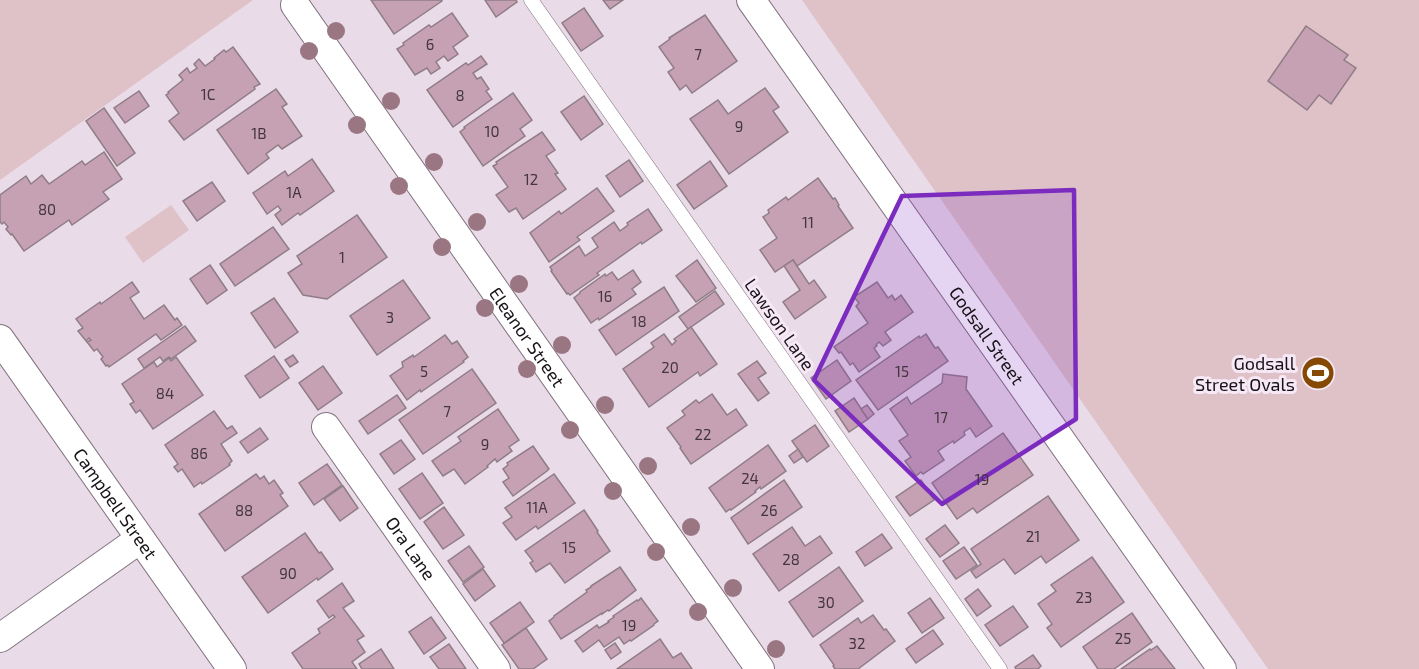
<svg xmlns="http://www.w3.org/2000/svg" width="1419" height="669" font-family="'Exo 2',sans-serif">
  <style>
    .green { fill: #dec2c7 }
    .building { fill: #c6a1b3; stroke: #8f7d86; stroke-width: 1.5 }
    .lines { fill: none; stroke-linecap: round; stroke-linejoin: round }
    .lane-casing { stroke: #80727f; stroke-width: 15 }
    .street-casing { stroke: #80727f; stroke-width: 30 }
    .lane { stroke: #fff; stroke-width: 14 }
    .street { stroke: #fff; stroke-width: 28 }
    .tree { fill: #9a7683 }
    .marked { fill: #7b2cbf; fill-opacity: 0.2; stroke: #7b2cbf; stroke-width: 4.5; stroke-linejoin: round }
    .labels { text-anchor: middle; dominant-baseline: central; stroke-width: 6; stroke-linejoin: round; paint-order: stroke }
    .number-label { font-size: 15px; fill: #43363e }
    .street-label { font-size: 18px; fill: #171217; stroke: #f7e8f6 }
    .poi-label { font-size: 18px; fill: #171217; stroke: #f7e8f6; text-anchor: end }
  </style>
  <rect width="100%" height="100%" fill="#eadbe8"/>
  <g class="green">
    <path d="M 0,0 L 253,0 L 0,180 Z"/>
    <path d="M 802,0 L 1419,0 L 1419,669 L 1268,669 Z"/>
    <path d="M 171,205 L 189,230 L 143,263 L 125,237 Z"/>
  </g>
  <g class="building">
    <path d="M 371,0 L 441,0 L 442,1 L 394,34 Z"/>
    <path d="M 485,0 L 516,0 L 517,2 L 496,17 Z"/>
    <path d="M 603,0 L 623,0 L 610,9 Z"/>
    <path d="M 584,8 L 603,36 L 581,51 L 562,23 Z"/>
    <path d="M 452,13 L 468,36 L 453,47 L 458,54 L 448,61 L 444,56 L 436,62 L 440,68 L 431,74 L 427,68 L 415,75 L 397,49 L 404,45 L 403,43 L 429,25 L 431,27 Z"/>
    <path d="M 705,15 L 737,61 L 692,93 L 686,85 L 680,90 L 668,72 L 674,68 L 659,47 L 670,39 L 669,38 Z"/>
    <path d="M 1306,26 L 1348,55 L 1344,60 L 1356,68 L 1331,104 L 1319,95 L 1307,110 L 1268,81 Z"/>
    <path d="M 233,47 L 260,84 L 254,87 L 255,89 L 184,140 L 169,121 L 179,113 L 166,95 L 169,93 L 168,92 L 183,80 L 179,75 L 187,68 L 190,73 L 197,68 L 194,64 L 199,59 L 205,66 L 215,59 L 214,58 L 224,50 L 226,52 Z"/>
    <path d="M 481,56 L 487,64 L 473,73 L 477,79 L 481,77 L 489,89 L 486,91 L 492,99 L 453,127 L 427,90 L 466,63 L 468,65 Z"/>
    <path d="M 765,88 L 779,107 L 773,111 L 788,132 L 729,174 L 690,119 L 718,100 L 728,114 Z"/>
    <path d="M 276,89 L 287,104 L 282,107 L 302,136 L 282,149 L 278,145 L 266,154 L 269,158 L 248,174 L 217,130 Z"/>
    <path d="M 139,91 L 149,106 L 125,123 L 114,108 Z"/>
    <path d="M 513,93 L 532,120 L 520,129 L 525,136 L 483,166 L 460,132 L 465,128 L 464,127 Z"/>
    <path d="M 584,96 L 603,124 L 581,140 L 561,112 Z"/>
    <path d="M 104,108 L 135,153 L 117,166 L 86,121 Z"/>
    <path d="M 542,132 L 555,150 L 546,156 L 558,173 L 555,174 L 566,189 L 523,219 L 516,208 L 509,212 L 496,195 L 508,187 L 493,166 L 497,164 L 496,162 Z"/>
    <path d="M 104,152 L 122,179 L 103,192 L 109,199 L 72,225 L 69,220 L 24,251 L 12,234 L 11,235 L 6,229 L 8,227 L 4,222 L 2,224 L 0,222 L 0,195 L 26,176 L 31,184 L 42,175 L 49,184 L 82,161 L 85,165 Z"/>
    <path d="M 312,159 L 334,191 L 300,215 L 298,213 L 282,225 L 275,215 L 281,210 L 278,206 L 267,214 L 253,193 L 285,171 L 288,176 Z"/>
    <path d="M 629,160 L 643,181 L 620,197 L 606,176 Z"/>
    <path d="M 710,161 L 727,186 L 694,209 L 677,185 Z"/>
    <path d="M 818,178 L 833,199 L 835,198 L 839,205 L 838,206 L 853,228 L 797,266 L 793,260 L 775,272 L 760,250 L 777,238 L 763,217 L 769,213 L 768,210 L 786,197 L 788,200 Z"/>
    <path d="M 212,182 L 225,201 L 197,221 L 183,201 Z"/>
    <path d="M 597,188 L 614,211 L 577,237 L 580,240 L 549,262 L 530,233 L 559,211 L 561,214 Z"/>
    <path d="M 648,209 L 662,230 L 642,244 L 641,242 L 610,264 L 597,273 L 599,275 L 570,295 L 568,293 L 567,294 L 551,271 L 552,270 L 550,267 L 579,246 L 585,256 L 598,247 L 592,238 L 614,222 L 620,231 L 628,225 L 627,223 Z"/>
    <path d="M 357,215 L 387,257 L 327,299 L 303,295 L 288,273 L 302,264 L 297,256 Z"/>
    <path d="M 273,227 L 289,249 L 235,286 L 220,264 Z"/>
    <path d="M 697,260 L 716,288 L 696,302 L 676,276 Z"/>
    <path d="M 793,260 L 809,284 L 814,280 L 826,297 L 795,319 L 783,302 L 800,290 L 784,266 Z"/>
    <path d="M 210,265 L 227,290 L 207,304 L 190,279 Z"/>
    <path d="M 633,270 L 641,282 L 632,289 L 636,294 L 599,320 L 598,318 L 591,323 L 574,298 L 580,293 L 580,292 L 605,274 L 606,276 L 612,272 L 618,280 Z"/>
    <path d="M 403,280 L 430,318 L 377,355 L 350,316 Z"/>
    <path d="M 132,282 L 139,292 L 130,298 L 144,319 L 164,305 L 175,320 L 177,318 L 182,325 L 161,340 L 156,334 L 109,367 L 108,365 L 106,366 L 101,359 L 103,357 L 97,349 L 94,351 L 87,342 L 91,340 L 89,338 L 86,341 L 78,331 L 83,328 L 76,319 L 100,302 L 101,304 Z"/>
    <path d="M 877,282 L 888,298 L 892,295 L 895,300 L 901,295 L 913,312 L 885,332 L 891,340 L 883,346 L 879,342 L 876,345 L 877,346 L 874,348 L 880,357 L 859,372 L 853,363 L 850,365 L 841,352 L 839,353 L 834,347 L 868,323 L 856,306 L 859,303 L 854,297 Z"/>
    <path d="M 664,287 L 679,311 L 616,355 L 599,330 Z"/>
    <path d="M 715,291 L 724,304 L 688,329 L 679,317 Z"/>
    <path d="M 274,298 L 298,332 L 275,348 L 251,313 Z"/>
    <path d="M 185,326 L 196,341 L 171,359 L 169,357 L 163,361 L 160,357 L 144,368 L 138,359 Z"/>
    <path d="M 691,327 L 717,364 L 700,376 L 698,372 L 649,407 L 623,369 L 654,347 L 651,343 L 664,334 L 672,345 L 676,341 L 674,339 Z"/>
    <path d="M 926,334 L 935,348 L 938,347 L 948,361 L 878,410 L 856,380 L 919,336 L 920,338 Z"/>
    <path d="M 445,335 L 452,344 L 457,341 L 468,357 L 463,361 L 464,362 L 421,392 L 420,390 L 407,400 L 390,376 L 403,367 L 402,362 L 413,355 L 414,357 Z"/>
    <path d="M 293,355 L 298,362 L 290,367 L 285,360 Z"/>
    <path d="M 274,356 L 289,378 L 260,398 L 245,376 Z"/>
    <path d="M 176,357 L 203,395 L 153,429 L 140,410 L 136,413 L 130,404 L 134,402 L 122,384 L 154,362 L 157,367 L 169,358 L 171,361 Z"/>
    <path d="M 837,360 L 851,381 L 826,399 L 811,378 Z"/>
    <path d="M 757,361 L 766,373 L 758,378 L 769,393 L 758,401 L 738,374 Z"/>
    <path d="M 323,366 L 342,393 L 318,410 L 299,383 Z"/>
    <path d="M 472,369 L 496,403 L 423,454 L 399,420 Z"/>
    <path d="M 943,374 L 967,377 L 966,389 L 992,426 L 976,437 L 970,428 L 964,432 L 965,435 L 954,443 L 953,441 L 938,451 L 944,460 L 923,474 L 921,472 L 916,476 L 905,461 L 911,457 L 899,441 L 908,435 L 890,409 L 907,397 L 911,404 L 942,383 Z"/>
    <path d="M 712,394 L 727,415 L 736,409 L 747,425 L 691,464 L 680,448 L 681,447 L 667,428 L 685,415 L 682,411 L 696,400 L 699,403 Z"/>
    <path d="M 397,395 L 406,408 L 368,434 L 359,421 Z"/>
    <path d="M 854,398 L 868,419 L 849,432 L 835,411 Z"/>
    <path d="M 867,405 L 874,414 L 868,419 L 861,409 Z"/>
    <path d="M 498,409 L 519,440 L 509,447 L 512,451 L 497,462 L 495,459 L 487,466 L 488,467 L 465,484 L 454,469 L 443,476 L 432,461 L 461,441 L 458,437 Z"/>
    <path d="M 214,411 L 227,429 L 232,426 L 237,433 L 221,444 L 232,461 L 229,464 L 230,465 L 202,484 L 201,482 L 194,487 L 182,469 L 178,472 L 174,467 L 178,464 L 165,445 Z"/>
    <path d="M 815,425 L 829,446 L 807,462 L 792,441 Z"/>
    <path d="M 260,428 L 268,439 L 248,453 L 240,442 Z"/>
    <path d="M 1003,433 L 1033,475 L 977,513 L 973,508 L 957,519 L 932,483 Z"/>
    <path d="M 401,440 L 415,459 L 394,474 L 380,454 Z"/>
    <path d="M 768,445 L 786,471 L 761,489 L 760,487 L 755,491 L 756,492 L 731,510 L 730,509 L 726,512 L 709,488 Z"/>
    <path d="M 533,446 L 549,469 L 547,471 L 513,496 L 503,482 L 509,478 L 503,469 L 508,465 L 507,463 Z"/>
    <path d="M 798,449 L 803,457 L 794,463 L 789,456 Z"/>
    <path d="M 327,464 L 342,485 L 314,505 L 299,483 Z"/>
    <path d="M 422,473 L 443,503 L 420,519 L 399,489 Z"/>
    <path d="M 256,474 L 260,479 L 264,476 L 269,484 L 274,480 L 283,493 L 280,495 L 288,506 L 225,551 L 199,514 Z"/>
    <path d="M 554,474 L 575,503 L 538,529 L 536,526 L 516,540 L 503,523 L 512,517 L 505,508 Z"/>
    <path d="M 784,480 L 802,507 L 748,544 L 731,518 Z"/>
    <path d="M 921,480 L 934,500 L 910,516 L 896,497 Z"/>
    <path d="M 343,486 L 358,508 L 340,521 L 324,499 Z"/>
    <path d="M 1048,496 L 1079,540 L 1046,563 L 1041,556 L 1015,574 L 1004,559 L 976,578 L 971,571 L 981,564 L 971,549 Z"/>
    <path d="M 444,507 L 464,535 L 443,549 L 424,522 Z"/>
    <path d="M 584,510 L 598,531 L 597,532 L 610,551 L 565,583 L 550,563 L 536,572 L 530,563 L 533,561 L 525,551 Z"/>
    <path d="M 945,525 L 959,543 L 940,557 L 926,539 Z"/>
    <path d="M 792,527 L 805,546 L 820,536 L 832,553 L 779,591 L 753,554 Z"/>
    <path d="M 305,533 L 319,553 L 321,552 L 333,569 L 318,580 L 317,578 L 268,613 L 242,577 Z"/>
    <path d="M 882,534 L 892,548 L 865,566 L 856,552 Z"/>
    <path d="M 469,546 L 484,567 L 463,582 L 448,561 Z"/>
    <path d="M 964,547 L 977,565 L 956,579 L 943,561 Z"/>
    <path d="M 1092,557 L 1124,602 L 1061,647 L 1047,628 L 1052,624 L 1038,604 L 1056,591 L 1051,585 Z"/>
    <path d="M 620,567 L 636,590 L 609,611 L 608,610 L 602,614 L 602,613 L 561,639 L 549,621 L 554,617 L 554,616 L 587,592 L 586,590 L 591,587 L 591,586 Z"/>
    <path d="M 839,567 L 863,601 L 813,637 L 789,602 Z"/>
    <path d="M 483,569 L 495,586 L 475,601 L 463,584 Z"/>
    <path d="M 342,583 L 354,601 L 343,608 L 364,636 L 357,640 L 365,652 L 352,662 L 357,669 L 303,669 L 292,653 L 320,633 L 318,629 L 335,617 L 333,615 L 329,618 L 317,601 Z"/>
    <path d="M 978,589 L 991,606 L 977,616 L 965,599 Z"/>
    <path d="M 641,598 L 658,621 L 654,624 L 654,625 L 631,641 L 630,640 L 624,644 L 619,637 L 604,647 L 599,640 L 583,652 L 575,641 L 597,625 L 599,628 L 609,622 L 608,621 L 614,617 L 613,616 L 637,600 L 638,601 Z"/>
    <path d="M 930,598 L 944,618 L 922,633 L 908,613 Z"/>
    <path d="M 520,602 L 534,622 L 504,643 L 490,623 Z"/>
    <path d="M 1013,606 L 1028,627 L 1000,646 L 985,625 Z"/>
    <path d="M 1132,613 L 1152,642 L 1114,669 L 1098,669 L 1083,647 Z"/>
    <path d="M 873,615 L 884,630 L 886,629 L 895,641 L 858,669 L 835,669 L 833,666 L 834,665 L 820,645 L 858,618 L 861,623 Z"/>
    <path d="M 431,617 L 446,638 L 424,654 L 409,632 Z"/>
    <path d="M 526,628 L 547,659 L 533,669 L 519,669 L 502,645 Z"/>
    <path d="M 933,630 L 943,644 L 916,663 L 906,649 Z"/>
    <path d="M 660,639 L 673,658 L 681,653 L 692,669 L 617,669 Z"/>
    <path d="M 615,643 L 621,652 L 611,659 L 605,650 Z"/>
    <path d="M 449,644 L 466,669 L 439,669 L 430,657 Z"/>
    <path d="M 1157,646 L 1175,669 L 1121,669 L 1150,649 L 1151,650 Z"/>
    <path d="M 381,649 L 394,669 L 362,669 L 359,664 Z"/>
    <path d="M 1033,655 L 1041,666 L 1038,669 L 1016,669 L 1015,667 Z"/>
  </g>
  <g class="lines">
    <g class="lane-casing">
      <path id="lane" d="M 531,0 L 1000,669"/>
    </g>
    <g class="street-casing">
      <g id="street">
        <path id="s1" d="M 751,0 L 1222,669"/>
        <path id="s2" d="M 295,5 L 760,669"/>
        <path id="s3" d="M 0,339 L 232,669"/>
        <path id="s4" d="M 326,427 L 496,669"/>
        <path d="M 0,638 L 140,539"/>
      </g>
    </g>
    <use href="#lane" class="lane"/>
    <use href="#street" class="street"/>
  </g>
  <g class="tree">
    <circle cx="336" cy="31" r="9"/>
    <circle cx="309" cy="51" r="9"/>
    <circle cx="391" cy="101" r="9"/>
    <circle cx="357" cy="125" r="9"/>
    <circle cx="434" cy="162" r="9"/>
    <circle cx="399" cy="186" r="9"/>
    <circle cx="477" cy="222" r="9"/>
    <circle cx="442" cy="247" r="9"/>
    <circle cx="519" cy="284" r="9"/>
    <circle cx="485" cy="308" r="9"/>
    <circle cx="562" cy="345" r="9"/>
    <circle cx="527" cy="369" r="9"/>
    <circle cx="605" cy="405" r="9"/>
    <circle cx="570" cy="430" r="9"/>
    <circle cx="648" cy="466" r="9"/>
    <circle cx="613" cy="491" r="9"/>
    <circle cx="691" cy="527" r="9"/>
    <circle cx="656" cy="552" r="9"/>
    <circle cx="733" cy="588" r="9"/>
    <circle cx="698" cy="612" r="9"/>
    <circle cx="776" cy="649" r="9"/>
  </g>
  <path class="marked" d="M 1074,190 L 1076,419 L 942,504 L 814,380 L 902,196 Z"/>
  <defs>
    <g id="stadium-disc" transform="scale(1.725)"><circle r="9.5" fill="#854903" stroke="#f7e8f6"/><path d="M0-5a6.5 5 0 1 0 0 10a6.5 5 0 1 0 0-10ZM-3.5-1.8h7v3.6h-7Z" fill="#fff"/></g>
  </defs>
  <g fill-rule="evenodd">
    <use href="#stadium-disc" x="1318" y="373"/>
  </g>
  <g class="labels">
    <g class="number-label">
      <text x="430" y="44">6</text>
      <text x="698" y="54">7</text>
      <text x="208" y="94">1C</text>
      <text x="460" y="95">8</text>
      <text x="739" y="126">9</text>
      <text x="492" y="131">10</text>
      <text x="259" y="133">1B</text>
      <text x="531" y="179">12</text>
      <text x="294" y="192">1A</text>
      <text x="47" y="209">80</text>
      <text x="808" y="222">11</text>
      <text x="342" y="257">1</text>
      <text x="605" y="296">16</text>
      <text x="390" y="317">3</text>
      <text x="639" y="321">18</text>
      <text x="670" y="367">20</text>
      <text x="424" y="371">5</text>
      <text x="902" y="371">15</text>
      <text x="165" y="393">84</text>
      <text x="447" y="411">7</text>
      <text x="941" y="417">17</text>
      <text x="703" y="434">22</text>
      <text x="485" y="444">9</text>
      <text x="199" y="453">86</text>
      <text x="750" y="478">24</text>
      <text x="982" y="479">19</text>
      <text x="537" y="507">11A</text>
      <text x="244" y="510">88</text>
      <text x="769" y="510">26</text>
      <text x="1033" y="536">21</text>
      <text x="569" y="547">15</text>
      <text x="791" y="559">28</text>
      <text x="288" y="573">90</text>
      <text x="1084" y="597">23</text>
      <text x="826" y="602">30</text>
      <text x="629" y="625">19</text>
      <text x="1123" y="638">25</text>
      <text x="857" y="643">32</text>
    </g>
    <g class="street-label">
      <text transform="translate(780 324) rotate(55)">Lawson Lane</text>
      <text stroke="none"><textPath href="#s1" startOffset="410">Godsall Street</textPath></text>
      <text stroke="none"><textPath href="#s2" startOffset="405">Eleanor Street</textPath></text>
      <text stroke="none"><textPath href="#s3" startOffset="201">Campbell Street</textPath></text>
      <text stroke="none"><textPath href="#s4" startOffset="148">Ora Lane</textPath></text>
    </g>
    <g class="poi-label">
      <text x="1295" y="363">Godsall<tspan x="1295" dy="21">Street Ovals</tspan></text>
    </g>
  </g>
</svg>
